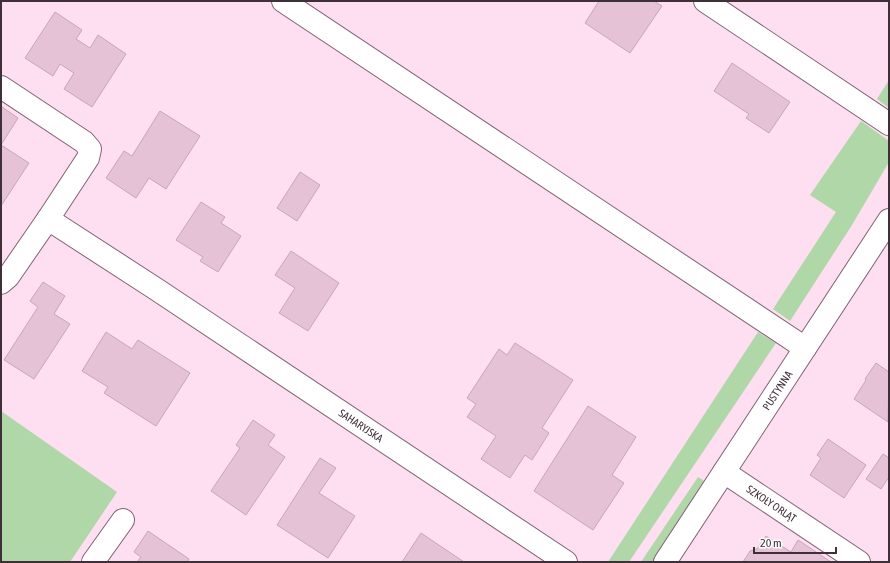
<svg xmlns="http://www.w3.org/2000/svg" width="890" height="563" font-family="'Asap Condensed',sans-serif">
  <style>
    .green { fill: #b0d7a7 }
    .building { fill: #e6c2d7; stroke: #c9a5ba }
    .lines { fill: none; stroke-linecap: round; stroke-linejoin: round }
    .minor-casing { stroke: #816174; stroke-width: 24 }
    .minor { stroke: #fff; stroke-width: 22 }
    .labels { text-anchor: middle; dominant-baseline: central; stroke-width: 3.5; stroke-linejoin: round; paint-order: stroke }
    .street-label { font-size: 11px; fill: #3e2f38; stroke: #fff }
  </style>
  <rect width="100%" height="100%" fill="#fddff1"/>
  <g class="green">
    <path d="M 889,80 L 889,108 L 877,99 Z"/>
    <path d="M 861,121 L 889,141 L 889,162 L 852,225 L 790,321 L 773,309 L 836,212 L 810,195 Z"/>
    <path d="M 758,332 L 776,343 L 629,562 L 608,562 Z"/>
    <path d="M 1,411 L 117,492 L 70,562 L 1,562 Z"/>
    <path d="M 698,477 L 706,482 L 653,562 L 641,562 Z"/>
  </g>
  <g class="building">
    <path d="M 599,1 L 654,1 L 662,6 L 630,53 L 585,23 Z"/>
    <path d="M 55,12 L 82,30 L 76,39 L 90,48 L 98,35 L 126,54 L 92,107 L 64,89 L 74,73 L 60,64 L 53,76 L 25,58 Z"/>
    <path d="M 732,63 L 790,102 L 769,133 L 746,118 L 749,114 L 714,91 Z"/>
    <path d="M 2,107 L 18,118 L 1,145 L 29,163 L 1,206 L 1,109 Z"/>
    <path d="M 160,111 L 200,136 L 166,189 L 149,178 L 136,198 L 106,178 L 124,151 L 132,156 Z"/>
    <path d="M 300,172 L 320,185 L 297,221 L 277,208 Z"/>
    <path d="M 201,202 L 225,217 L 221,223 L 241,236 L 218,272 L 200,261 L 203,257 L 176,240 Z"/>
    <path d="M 291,251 L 339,283 L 308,331 L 279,313 L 295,288 L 275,275 Z"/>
    <path d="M 43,282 L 65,296 L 54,314 L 70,324 L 34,379 L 4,360 L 38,307 L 30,301 Z"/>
    <path d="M 106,332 L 132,349 L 138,340 L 190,373 L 156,426 L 104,393 L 108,387 L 82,371 Z"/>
    <path d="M 515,343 L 573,380 L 542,428 L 549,433 L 532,460 L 525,455 L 510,478 L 481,459 L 496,436 L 467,417 L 476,404 L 467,398 L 499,349 L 507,355 Z"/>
    <path d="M 876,363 L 889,372 L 888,422 L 854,399 L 866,380 L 865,379 Z"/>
    <path d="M 588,406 L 636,437 L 612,475 L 624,483 L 593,530 L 534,491 Z"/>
    <path d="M 253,420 L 275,435 L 268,445 L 285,457 L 246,515 L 211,491 L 240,448 L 236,445 Z"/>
    <path d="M 828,439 L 866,465 L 844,498 L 810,475 L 821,458 L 817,455 Z"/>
    <path d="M 883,454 L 889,458 L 889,477 L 881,489 L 866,479 Z"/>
    <path d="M 320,458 L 336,468 L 319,493 L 355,516 L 328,558 L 277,525 Z"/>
    <path d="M 148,531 L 189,559 L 187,562 L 137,562 L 141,557 L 134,552 Z"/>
    <path d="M 421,533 L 464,562 L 402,562 Z"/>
    <path d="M 766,536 L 791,552 L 798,540 L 831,562 L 743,562 L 750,551 L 757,549 Z"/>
  </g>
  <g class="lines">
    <g class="minor-casing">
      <g id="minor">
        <path d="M 283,1 L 805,348"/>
        <path d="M 705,1 L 889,124"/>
        <path d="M 1,87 L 84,142 L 90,149 L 88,158 L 48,219 L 8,277 L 1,283"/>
        <path id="s1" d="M 48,219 L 156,289 L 566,562"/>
        <path id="s2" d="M 724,472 L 859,562"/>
        <path d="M 93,562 L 123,520"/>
        <path id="s3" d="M 665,562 L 889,220"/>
      </g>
    </g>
    <use href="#minor" class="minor"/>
  </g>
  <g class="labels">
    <g class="street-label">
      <text stroke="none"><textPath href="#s3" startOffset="205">PUSTYNNA</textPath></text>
      <text stroke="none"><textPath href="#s1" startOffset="375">SAHARYJSKA</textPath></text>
      <text stroke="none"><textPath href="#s2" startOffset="57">SZKOŁY ORLĄT</textPath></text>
    </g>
  </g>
  <rect width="890" height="563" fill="none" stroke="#3e2f38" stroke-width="4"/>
  <path d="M754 547v6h82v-6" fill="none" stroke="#3e2f38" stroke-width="2"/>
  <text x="760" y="547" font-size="12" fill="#3e2f38" stroke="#ffffff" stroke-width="3" paint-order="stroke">20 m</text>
</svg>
